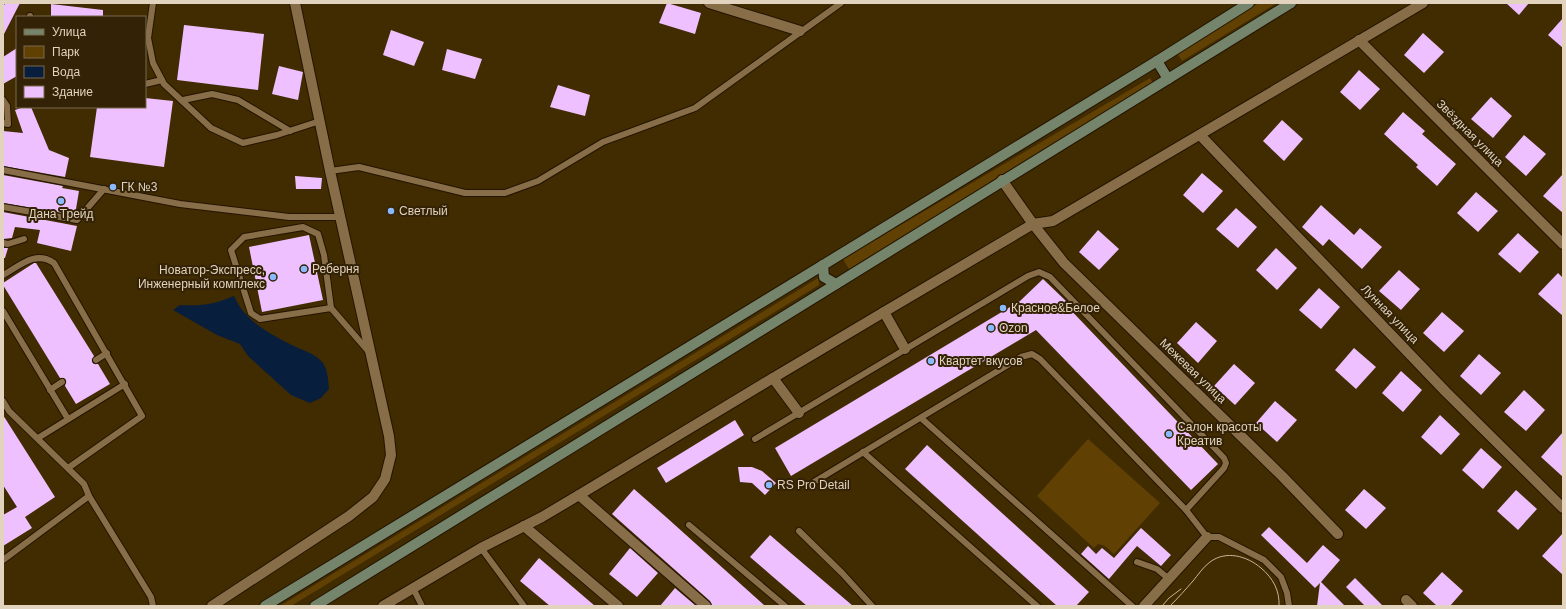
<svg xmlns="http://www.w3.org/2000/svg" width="1566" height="609" font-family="Arial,sans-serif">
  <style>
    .green { fill: #614103 }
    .water { fill: #081e3d }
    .building { fill: #eec0ff }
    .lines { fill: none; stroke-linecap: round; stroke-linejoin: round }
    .lane-casing { stroke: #241400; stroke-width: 8 }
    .street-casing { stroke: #241400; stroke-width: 12 }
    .secondary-casing { stroke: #241400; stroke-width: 12 }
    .lane { stroke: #876e48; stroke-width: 6 }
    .street { stroke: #876e48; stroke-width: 10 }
    .secondary { stroke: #74856c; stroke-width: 10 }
    .tram { stroke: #c3b49b; stroke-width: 1 }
    .poi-dot { fill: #8bbafc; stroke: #332205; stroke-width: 1.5 }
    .labels { text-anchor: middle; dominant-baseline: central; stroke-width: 4; stroke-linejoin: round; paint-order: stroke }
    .street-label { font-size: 12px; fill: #e1d3be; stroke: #332205 }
    .poi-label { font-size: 12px; fill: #e1d3be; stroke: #332205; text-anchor: start }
  </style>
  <rect width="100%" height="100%" fill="#412b01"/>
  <g class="green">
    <path d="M 1259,3 L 1277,3 L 1182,61 L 1177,53 Z"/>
    <path d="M 1150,78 L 1153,83 L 849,269 L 843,259 Z"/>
    <path d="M 818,278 L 819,285 L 291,606 L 280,606 Z"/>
    <path d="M 1088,439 L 1160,503 L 1114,554 L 1105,546 L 1098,544 L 1094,548 L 1037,496 Z"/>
  </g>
  <path class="water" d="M 234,296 C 245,322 273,336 298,348 C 306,351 316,355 322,362 C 328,369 328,380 329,389 L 321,398 L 310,403 L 291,395 L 248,356 L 240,344 L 217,335 L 173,310 L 180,305 C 203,306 212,305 234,296 Z"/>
  <g class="building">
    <path d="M 6,3 L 20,3 L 3,36 L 3,6 Z"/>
    <path d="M 667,3 L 701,13 L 695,34 L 659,23 Z"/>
    <path d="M 1506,3 L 1529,3 L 1519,15 Z"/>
    <path d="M 51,4 L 103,10 L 103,17 L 51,17 Z"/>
    <path d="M 1563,18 L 1563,48 L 1548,35 Z"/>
    <path d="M 184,25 L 264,34 L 258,90 L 177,80 Z"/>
    <path d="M 391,30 L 424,42 L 414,66 L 383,55 Z"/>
    <path d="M 1423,33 L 1444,52 L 1424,73 L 1404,55 Z"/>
    <path d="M 17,48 L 17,76 L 3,84 L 3,57 Z"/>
    <path d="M 447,49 L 482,59 L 475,79 L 442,70 Z"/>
    <path d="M 279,66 L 303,72 L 298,100 L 272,94 Z"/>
    <path d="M 1359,70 L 1380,89 L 1360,110 L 1340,92 Z"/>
    <path d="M 558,85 L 590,95 L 585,116 L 550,107 Z"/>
    <path d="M 1491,97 L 1512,116 L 1493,138 L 1471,119 Z"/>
    <path d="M 145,98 L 173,101 L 164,167 L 90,157 L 97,107 L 145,107 Z"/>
    <path d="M 24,107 L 31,107 L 49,150 L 69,158 L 65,177 L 3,166 L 3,131 L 23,133 L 15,110 Z"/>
    <path d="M 1403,112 L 1425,131 L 1422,134 L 1456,164 L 1437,186 L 1416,167 L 1418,165 L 1384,134 Z"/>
    <path d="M 1282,120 L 1303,139 L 1284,161 L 1263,141 Z"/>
    <path d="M 1524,135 L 1546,154 L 1526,176 L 1505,157 Z"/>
    <path d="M 1202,173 L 1223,191 L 1203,213 L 1183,195 Z"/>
    <path d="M 1563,174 L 1563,213 L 1543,196 Z"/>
    <path d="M 3,175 L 63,186 L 62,188 L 79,191 L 75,215 L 3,203 Z"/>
    <path d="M 295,176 L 322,178 L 321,189 L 296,189 Z"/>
    <path d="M 1476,192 L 1498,211 L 1478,232 L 1457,213 Z"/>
    <path d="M 1321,205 L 1354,235 L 1360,228 L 1382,247 L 1362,269 L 1329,239 L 1323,246 L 1302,227 Z"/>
    <path d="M 1236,208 L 1257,227 L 1238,248 L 1216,229 Z"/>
    <path d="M 3,212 L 77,226 L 71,251 L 37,243 L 40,230 L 15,227 L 12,238 L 3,239 Z"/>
    <path d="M 1098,230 L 1119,249 L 1099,270 L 1079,252 Z"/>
    <path d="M 1518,233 L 1539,252 L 1520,273 L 1498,254 Z"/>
    <path d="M 309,235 L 323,300 L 262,312 L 249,247 Z"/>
    <path d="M 3,248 L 8,248 L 5,258 L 3,258 Z"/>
    <path d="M 1276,248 L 1297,268 L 1277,290 L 1256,270 Z"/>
    <path d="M 34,263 L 36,263 L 94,356 L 92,362 L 94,364 L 98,364 L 110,384 L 76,404 L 65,386 L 66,380 L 64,378 L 60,378 L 3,285 L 3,283 Z"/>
    <path d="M 1399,270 L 1420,289 L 1401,310 L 1379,291 Z"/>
    <path d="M 1558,273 L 1563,278 L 1563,316 L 1538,294 Z"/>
    <path d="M 1043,279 L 1066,301 L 1064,303 L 1218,464 L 1191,490 L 1036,330 L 791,476 L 775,448 L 1020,301 Z"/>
    <path d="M 1319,288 L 1340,307 L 1321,329 L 1299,310 Z"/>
    <path d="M 1442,312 L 1464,331 L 1444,352 L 1423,333 Z"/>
    <path d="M 1196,322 L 1217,341 L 1198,363 L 1177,343 Z"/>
    <path d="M 1354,348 L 1376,367 L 1356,389 L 1335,370 Z"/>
    <path d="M 1479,354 L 1501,373 L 1481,395 L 1460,376 Z"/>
    <path d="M 1234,364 L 1255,383 L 1235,405 L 1214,386 Z"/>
    <path d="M 1401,371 L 1422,390 L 1403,412 L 1382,393 Z"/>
    <path d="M 1524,390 L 1545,410 L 1526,431 L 1504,412 Z"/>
    <path d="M 1275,401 L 1297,420 L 1277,442 L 1256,423 Z"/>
    <path d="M 3,415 L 55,497 L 25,517 L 32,528 L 3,546 L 3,515 L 17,507 L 3,485 Z"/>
    <path d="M 1440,415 L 1460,434 L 1441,455 L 1421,437 Z"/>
    <path d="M 735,420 L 744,435 L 666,483 L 657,468 Z"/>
    <path d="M 1563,432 L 1563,477 L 1541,457 Z"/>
    <path d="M 927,445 L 1089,592 L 1076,606 L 1057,606 L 905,469 Z"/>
    <path d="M 1481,448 L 1502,467 L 1483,489 L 1462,470 Z"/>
    <path d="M 738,467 L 752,467 L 762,471 L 776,483 L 765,495 L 752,483 L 740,482 Z"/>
    <path d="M 634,489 L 666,517 L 765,606 L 712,606 L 710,601 L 612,514 Z"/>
    <path d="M 1364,489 L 1386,508 L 1366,529 L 1345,510 Z"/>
    <path d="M 1516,490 L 1537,509 L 1518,530 L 1497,511 Z"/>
    <path d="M 1269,527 L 1307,563 L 1323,545 L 1340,560 L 1321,582 L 1345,606 L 1317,606 L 1320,583 L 1315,588 L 1261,535 Z"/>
    <path d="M 1141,528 L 1171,555 L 1161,566 L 1137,546 L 1109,579 L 1081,554 L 1088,546 L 1096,554 L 1102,548 L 1114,558 Z"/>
    <path d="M 1563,533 L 1563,575 L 1542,556 Z"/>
    <path d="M 770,535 L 792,554 L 853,606 L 807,606 L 772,576 L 750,557 Z"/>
    <path d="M 630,548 L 658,573 L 637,597 L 609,574 Z"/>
    <path d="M 539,558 L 595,606 L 550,606 L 520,581 Z"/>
    <path d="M 1442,572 L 1463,591 L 1450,606 L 1437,606 L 1423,593 Z"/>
    <path d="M 1355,578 L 1383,606 L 1365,606 L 1346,587 Z"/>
    <path d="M 675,588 L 696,606 L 660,606 Z"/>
  </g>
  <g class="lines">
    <g class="lane-casing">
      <g id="lane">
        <path d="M 153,3 L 148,38 L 153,63 L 164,84 L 211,128 L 243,143 L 277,135 L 320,121"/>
        <path d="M 30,17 L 30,16"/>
        <path d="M 145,84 L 162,80"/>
        <path d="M 3,100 L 7,106 L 8,124 L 3,123"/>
        <path d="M 183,100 L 212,94 L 238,100 L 290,131"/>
        <path d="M 3,170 L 180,204 L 289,217 L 341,217"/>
        <path d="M 330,171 L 359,167 L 465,193 L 505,193 L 538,181 L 603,142 L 695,108 L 841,3"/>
        <path d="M 3,207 L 77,220 L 104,189"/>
        <path d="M 3,243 L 8,244 L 24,239"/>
        <path d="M 3,275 C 20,266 35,250 54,263 L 142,416 L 68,468"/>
        <path d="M 331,308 L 260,319 L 251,313 L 231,250 L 244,237 L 303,227 L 318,234 L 324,255 L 331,308 L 369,352"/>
        <path d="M 3,311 L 68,419"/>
        <path d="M 96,360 L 107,353"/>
        <path d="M 50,390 L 62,382"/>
        <path d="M 3,401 L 9,411 L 84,484 L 89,496 L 151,597 L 153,606"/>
        <path d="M 921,418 L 1132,606"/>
        <path d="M 38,438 L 125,384"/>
        <path d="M 755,439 L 1028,276 L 1039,272 L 1050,277 L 1224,458 L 1226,463 L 1224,468 L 1186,510"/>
        <path d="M 863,452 L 1037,606"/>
        <path d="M 814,482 L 1021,357 L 1032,354 L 1040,359 L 1186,510 L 1207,537 L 1219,537 L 1264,560 L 1281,577 L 1287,593 L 1289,606"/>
        <path d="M 689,525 L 785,606"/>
        <path d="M 799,531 L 842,573 L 872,606"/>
        <path d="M 481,548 L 524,606"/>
        <path d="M 3,560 L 89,496"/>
        <path d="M 1137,562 L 1157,569 L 1169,579"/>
        <path d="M 413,588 L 422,606"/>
      </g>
    </g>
    <g class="street-casing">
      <g id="street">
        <path d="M 709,3 L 800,31"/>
        <path d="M 1359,40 L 1563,244"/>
        <path d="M 1200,135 L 1446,392 L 1563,508"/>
        <path d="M 1002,180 L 1033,224 L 1064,263 L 1282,476 L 1338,534"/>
        <path d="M 905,349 L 884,312 L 1033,224 L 1053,221 L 1423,3"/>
        <path d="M 799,413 L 773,378 L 884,312"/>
        <path d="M 579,495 L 773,378"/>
        <path d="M 524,526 L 618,606"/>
        <path d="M 1406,600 L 1412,606"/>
        <path d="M 212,606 L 349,516 L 373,497 L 385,479 L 391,455 L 389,436 L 330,171 L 295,3"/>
        <path d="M 383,606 L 481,548 L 542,517 L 579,495 L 706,606"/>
        <path d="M 1144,606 L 1207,537"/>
      </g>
    </g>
    <g class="secondary-casing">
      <g id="secondary">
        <path d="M 1157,61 L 1168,79"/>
        <path d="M 823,265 L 824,277 L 836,284"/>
        <path d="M 265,606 L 1157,61 L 1249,3"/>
        <path d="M 315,606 L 1291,3"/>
      </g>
    </g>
    <use href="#lane" class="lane"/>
    <use href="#street" class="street"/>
    <use href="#secondary" class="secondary"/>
    <g class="tram">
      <path d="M 1162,606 L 1169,598 L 1181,589"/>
      <path d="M 1170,606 C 1178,598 1186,589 1193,581 C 1198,575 1203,567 1210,562 C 1226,550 1247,556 1261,568 C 1273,578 1280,591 1279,606"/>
    </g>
  </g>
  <g class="poi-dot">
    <circle cx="113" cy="187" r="4"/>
    <circle cx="61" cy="201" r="4"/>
    <circle cx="391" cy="211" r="4"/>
    <circle cx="304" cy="269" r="4"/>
    <circle cx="273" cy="277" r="4"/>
    <circle cx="1003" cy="308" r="4"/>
    <circle cx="991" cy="328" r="4"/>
    <circle cx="931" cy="361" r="4"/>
    <circle cx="1169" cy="434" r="4"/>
    <circle cx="769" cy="485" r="4"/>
  </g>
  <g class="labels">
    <g class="street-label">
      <text transform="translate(1470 133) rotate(45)">Звёздная улица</text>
      <text transform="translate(1390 314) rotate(46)">Лунная улица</text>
      <text transform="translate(1193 371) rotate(44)">Межевая улица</text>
    </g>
    <g class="poi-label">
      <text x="121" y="187">ГК №3</text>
      <text x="399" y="211">Светлый</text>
      <text x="61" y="214" text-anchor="middle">Дана Трейд</text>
      <text x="312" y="269">Реберня</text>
      <text x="265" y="270" text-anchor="end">Новатор-Экспресс,<tspan x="265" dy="14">Инженерный комплекс</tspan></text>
      <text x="1011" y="308">Красное&amp;Белое</text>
      <text x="999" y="328">Ozon</text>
      <text x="939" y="361">Квартет вкусов</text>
      <text x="1177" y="427">Салон красоты<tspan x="1177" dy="14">Креатив</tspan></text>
      <text x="777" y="485">RS Pro Detail</text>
    </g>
  </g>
  <rect width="1566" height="609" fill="none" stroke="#e1d3be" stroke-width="8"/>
  <rect x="16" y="16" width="130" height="92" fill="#332205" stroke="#79694f"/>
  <rect x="24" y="29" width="20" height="6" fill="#74856c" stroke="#79694f"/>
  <text x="52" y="36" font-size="12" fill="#e1d3be">Улица</text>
  <rect x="24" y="46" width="20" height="12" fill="#614103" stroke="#79694f"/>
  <text x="52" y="56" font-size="12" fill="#e1d3be">Парк</text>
  <rect x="24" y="66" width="20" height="12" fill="#081e3d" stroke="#79694f"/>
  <text x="52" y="76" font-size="12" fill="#e1d3be">Вода</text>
  <rect x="24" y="86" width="20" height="12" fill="#eec0ff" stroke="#79694f"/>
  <text x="52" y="96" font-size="12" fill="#e1d3be">Здание</text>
</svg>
